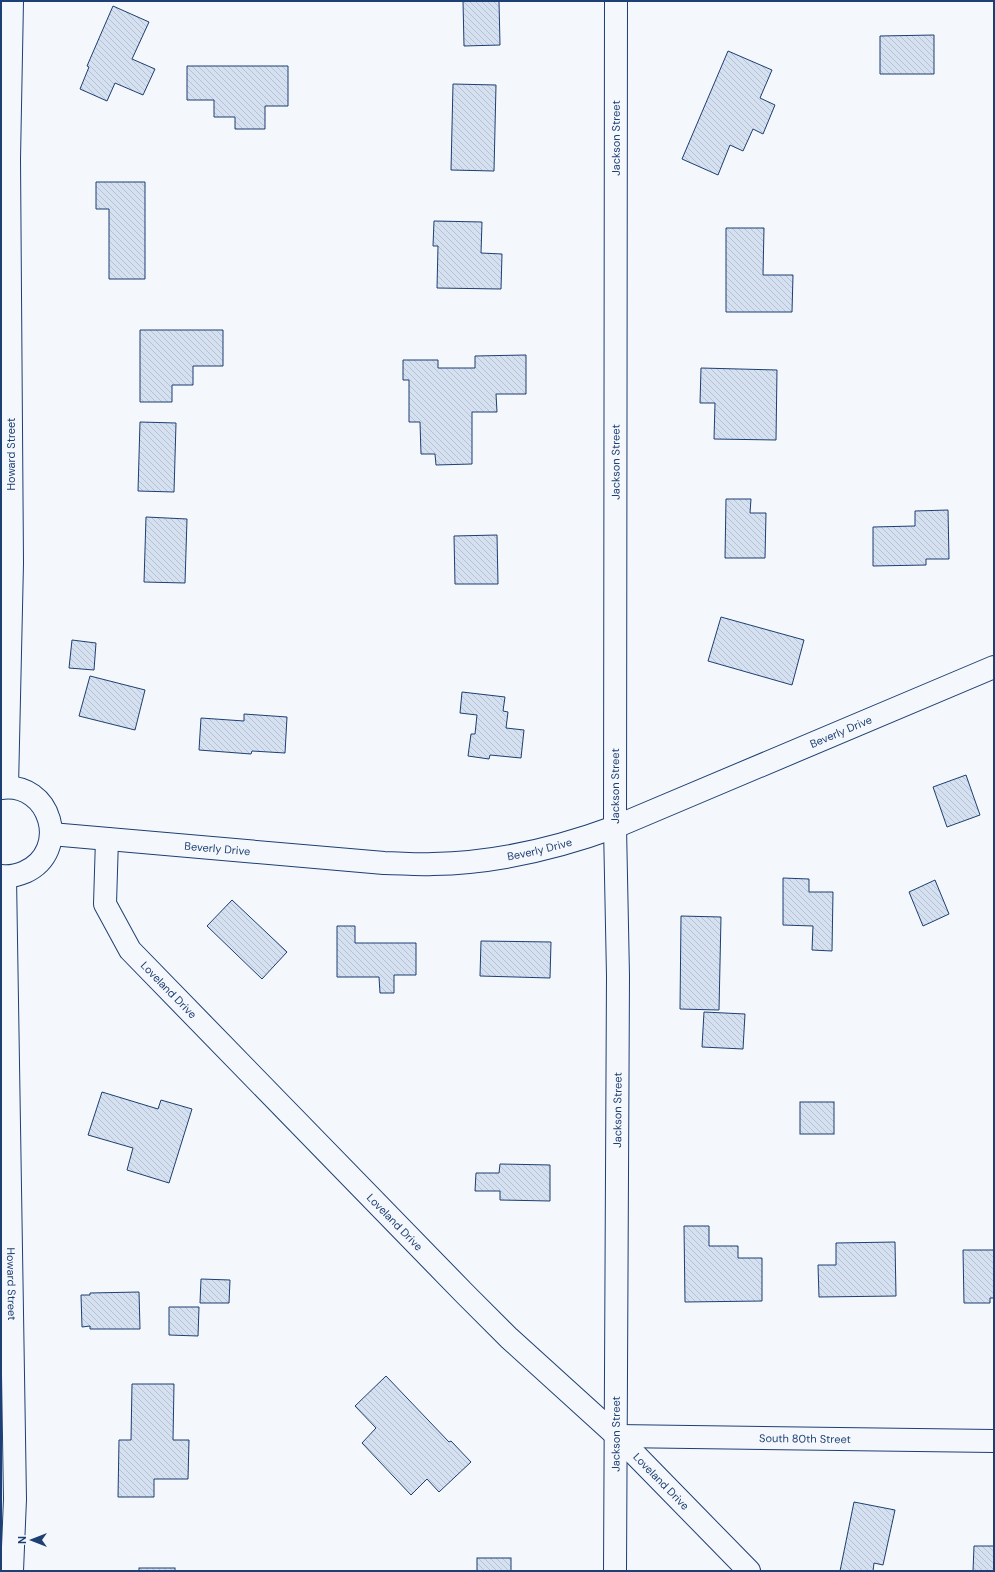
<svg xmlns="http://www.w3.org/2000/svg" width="995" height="1572" font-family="'DM Sans',sans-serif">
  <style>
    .building { fill: url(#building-back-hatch); stroke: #1d3f73 }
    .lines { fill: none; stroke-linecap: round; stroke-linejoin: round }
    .minor-casing { stroke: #1d3f73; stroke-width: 24 }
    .minor { stroke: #f4f7fb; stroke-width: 22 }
    .labels { text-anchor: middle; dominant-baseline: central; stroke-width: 3; stroke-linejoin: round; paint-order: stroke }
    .street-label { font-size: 11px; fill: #1d3f73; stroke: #f4f7fb }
  </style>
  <defs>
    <pattern id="building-back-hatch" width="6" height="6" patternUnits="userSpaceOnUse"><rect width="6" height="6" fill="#d5e0f0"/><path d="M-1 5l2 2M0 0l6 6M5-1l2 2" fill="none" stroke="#b6c1d1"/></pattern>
  </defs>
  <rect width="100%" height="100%" fill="#f4f7fb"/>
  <g class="building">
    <path d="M 463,1 L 499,1 L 500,45 L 464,46 Z"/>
    <path d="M 113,6 L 149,22 L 132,59 L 155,69 L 143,95 L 115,83 L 107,101 L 80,89 L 89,67 L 87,66 Z"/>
    <path d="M 934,35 L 934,74 L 880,74 L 880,36 Z"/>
    <path d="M 728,51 L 772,70 L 760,98 L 775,105 L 763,134 L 753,129 L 743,151 L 730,145 L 718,175 L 682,159 Z"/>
    <path d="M 187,66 L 288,66 L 288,106 L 265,106 L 265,129 L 235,129 L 235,117 L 214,117 L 214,100 L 187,100 Z"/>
    <path d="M 453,84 L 496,85 L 494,171 L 451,170 Z"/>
    <path d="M 96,182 L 145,182 L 145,279 L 109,279 L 109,209 L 96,209 Z"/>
    <path d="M 434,221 L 482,222 L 481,253 L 502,254 L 501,289 L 437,288 L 438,246 L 433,246 Z"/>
    <path d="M 726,228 L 764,228 L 763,275 L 793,275 L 792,312 L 726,312 Z"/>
    <path d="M 140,330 L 223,330 L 223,366 L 193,366 L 193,385 L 172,385 L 172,402 L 140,402 Z"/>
    <path d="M 526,355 L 526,394 L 496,394 L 497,412 L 472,412 L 472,464 L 436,465 L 435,454 L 421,454 L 420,422 L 409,422 L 409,380 L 403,380 L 403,360 L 438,360 L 438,368 L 475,368 L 475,356 Z"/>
    <path d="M 701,368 L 777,370 L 776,440 L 714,439 L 715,403 L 700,403 Z"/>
    <path d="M 140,422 L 176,423 L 174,492 L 138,491 Z"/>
    <path d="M 726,499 L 751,499 L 750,513 L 766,513 L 765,558 L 725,558 Z"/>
    <path d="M 948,510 L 949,559 L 926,559 L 926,565 L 873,566 L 873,527 L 915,526 L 915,511 Z"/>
    <path d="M 146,517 L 187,519 L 185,583 L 144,582 Z"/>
    <path d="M 497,535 L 498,584 L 455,584 L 454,536 Z"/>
    <path d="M 721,617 L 804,640 L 792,685 L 708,661 Z"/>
    <path d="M 72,640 L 96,643 L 94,670 L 69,668 Z"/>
    <path d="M 90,676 L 145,690 L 135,730 L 79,716 Z"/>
    <path d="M 462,692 L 505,697 L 503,711 L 508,712 L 506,728 L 524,730 L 521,758 L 490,755 L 489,759 L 468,756 L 471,734 L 475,734 L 477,715 L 460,713 Z"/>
    <path d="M 244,714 L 287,717 L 285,753 L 252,751 L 251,754 L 199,750 L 201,718 L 244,721 Z"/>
    <path d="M 966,775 L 980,815 L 947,827 L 933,787 Z"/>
    <path d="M 783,878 L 809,879 L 809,892 L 833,892 L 832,951 L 812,950 L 813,926 L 783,925 Z"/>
    <path d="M 935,880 L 949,914 L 923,926 L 909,892 Z"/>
    <path d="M 232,900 L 287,952 L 262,979 L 207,926 Z"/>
    <path d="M 681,916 L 721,917 L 719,1010 L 680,1009 Z"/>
    <path d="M 337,926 L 355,926 L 355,943 L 416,943 L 416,975 L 394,975 L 394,993 L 380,993 L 379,977 L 337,977 Z"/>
    <path d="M 481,941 L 551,942 L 550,978 L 480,976 Z"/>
    <path d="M 704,1012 L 745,1014 L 743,1049 L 702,1047 Z"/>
    <path d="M 102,1092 L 158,1109 L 161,1100 L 192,1109 L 169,1183 L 127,1170 L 133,1148 L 88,1135 Z"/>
    <rect x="800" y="1102" width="34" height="32"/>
    <path d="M 500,1164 L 550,1165 L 550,1201 L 500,1200 L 500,1191 L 475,1191 L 476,1173 L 499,1173 Z"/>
    <path d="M 684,1226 L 709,1226 L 709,1246 L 738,1246 L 738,1258 L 762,1258 L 762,1301 L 685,1302 Z"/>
    <path d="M 895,1242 L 896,1296 L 819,1297 L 818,1265 L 836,1265 L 836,1243 Z"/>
    <path d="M 963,1250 L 994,1250 L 994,1298 L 990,1298 L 990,1303 L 964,1303 Z"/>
    <path d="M 201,1279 L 230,1280 L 229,1303 L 200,1303 Z"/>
    <path d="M 139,1292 L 140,1329 L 90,1329 L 90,1326 L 82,1327 L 81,1295 L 90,1295 L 90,1293 Z"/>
    <path d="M 169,1307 L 199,1307 L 198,1336 L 169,1335 Z"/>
    <path d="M 386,1376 L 449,1442 L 451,1441 L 471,1462 L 439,1492 L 427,1479 L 411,1495 L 362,1443 L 376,1428 L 355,1406 Z"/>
    <path d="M 132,1384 L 174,1384 L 173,1440 L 189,1440 L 188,1479 L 154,1479 L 154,1497 L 118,1497 L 119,1440 L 131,1440 Z"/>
    <path d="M 854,1502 L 895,1510 L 883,1565 L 874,1563 L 873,1571 L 840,1571 Z"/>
    <path d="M 974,1546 L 994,1546 L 994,1571 L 973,1571 Z"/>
    <rect x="477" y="1558" width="34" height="13"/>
    <rect x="139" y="1568" width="36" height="3"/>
  </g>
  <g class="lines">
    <g class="minor-casing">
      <g id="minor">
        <path d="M 7,787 L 12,563 L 9,159 L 12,1"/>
        <path d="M 1,788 C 51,781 71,851 25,872 C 18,875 9,877 1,876"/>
        <path id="s1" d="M 51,834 L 384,863 C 400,863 416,865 433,864 C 494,863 558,848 615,827 L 994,667"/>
        <path id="s2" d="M 107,839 L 105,904 L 130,950 L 465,1294 L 509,1338 L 617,1436 L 749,1571"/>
        <path id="s3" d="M 5,877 L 15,1499 L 12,1571"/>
        <path id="s4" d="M 617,1436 L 994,1441"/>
        <path id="s5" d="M 615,1571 L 618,976 L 615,827 L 616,1"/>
      </g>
    </g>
    <use href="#minor" class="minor"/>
  </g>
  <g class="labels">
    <g class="street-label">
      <text stroke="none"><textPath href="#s5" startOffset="1433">Jackson Street</textPath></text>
      <text transform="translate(11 454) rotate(-90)">Howard Street</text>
      <text stroke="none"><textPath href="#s5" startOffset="1109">Jackson Street</textPath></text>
      <text stroke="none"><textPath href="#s1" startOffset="815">Beverly Drive</textPath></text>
      <text stroke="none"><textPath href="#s5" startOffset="785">Jackson Street</textPath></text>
      <text stroke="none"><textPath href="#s1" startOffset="167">Beverly Drive</textPath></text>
      <text stroke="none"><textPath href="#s1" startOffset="491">Beverly Drive</textPath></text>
      <text stroke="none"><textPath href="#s2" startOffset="173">Loveland Drive</textPath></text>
      <text stroke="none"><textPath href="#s5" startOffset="461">Jackson Street</textPath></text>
      <text stroke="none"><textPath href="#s2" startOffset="497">Loveland Drive</textPath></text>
      <text stroke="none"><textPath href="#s3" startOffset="407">Howard Street</textPath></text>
      <text stroke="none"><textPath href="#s5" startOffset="137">Jackson Street</textPath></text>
      <text stroke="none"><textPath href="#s4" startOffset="188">South 80th Street</textPath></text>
      <text stroke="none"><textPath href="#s2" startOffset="869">Loveland Drive</textPath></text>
    </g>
  </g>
  <rect width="995" height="1572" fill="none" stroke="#1d3f73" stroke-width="4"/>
  <g transform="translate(32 1540) rotate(270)" stroke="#f4f7fb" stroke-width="3" paint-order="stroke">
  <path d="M0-3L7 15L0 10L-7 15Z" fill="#1d3f73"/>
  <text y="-6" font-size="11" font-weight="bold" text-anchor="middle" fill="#1d3f73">N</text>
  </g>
</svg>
